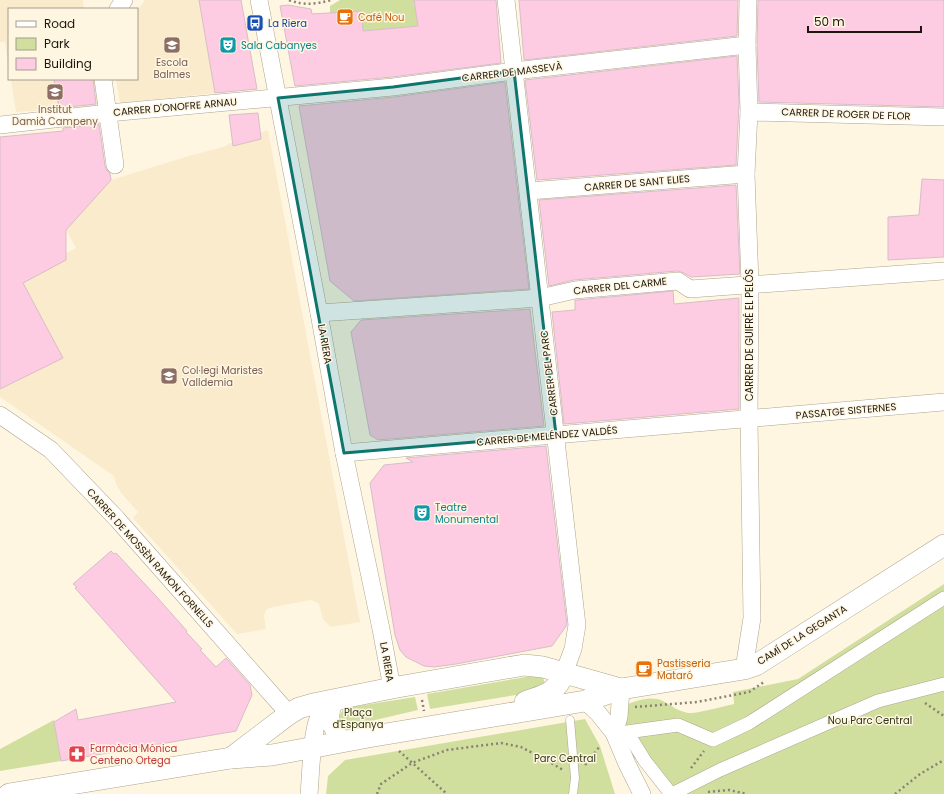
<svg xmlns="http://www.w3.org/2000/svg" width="944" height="794" font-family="Poppins,sans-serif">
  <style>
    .built { fill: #f9ebcb }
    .green { fill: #d1df9e }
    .building { fill: #fecce2; stroke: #d7bdc8 }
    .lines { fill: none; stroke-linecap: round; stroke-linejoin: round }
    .service-casing { stroke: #aea48d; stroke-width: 9 }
    .pedestrian-casing { stroke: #aea48d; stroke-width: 14 }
    .minor-casing { stroke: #aea48d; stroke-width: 18 }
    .tertiary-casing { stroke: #aea48d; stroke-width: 22 }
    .path { stroke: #888274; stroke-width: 2.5; stroke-dasharray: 2 3; stroke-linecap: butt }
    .service { stroke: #fff; stroke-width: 8 }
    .pedestrian { stroke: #fff; stroke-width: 13 }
    .minor { stroke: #fff; stroke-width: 17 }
    .tertiary { stroke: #fff; stroke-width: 21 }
    .marked { fill: #0f766e; fill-opacity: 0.2; stroke: #0f766e; stroke-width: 3; stroke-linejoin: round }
    .labels { text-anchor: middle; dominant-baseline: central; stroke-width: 3; stroke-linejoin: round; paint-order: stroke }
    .food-label { font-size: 10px; fill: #c56008; stroke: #fff6e2; text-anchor: start }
    .transit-label { font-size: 10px; fill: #164399; stroke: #fff6e2; text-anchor: start }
    .culture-label { font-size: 10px; fill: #0d838f; stroke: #fff6e2; text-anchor: start }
    .education-label { font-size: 10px; fill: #785e54; stroke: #fff6e2 }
    .street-label { font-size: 10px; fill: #1b170f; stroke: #fff6e2 }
    .park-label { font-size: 10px; fill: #313816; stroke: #fff6e2 }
    .health-label { font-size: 10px; fill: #be3a42; stroke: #fff6e2; text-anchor: start }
  </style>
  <rect width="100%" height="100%" fill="#fff6e2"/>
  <g class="built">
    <path d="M 0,0 L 83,0 L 84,9 L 9,9 L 9,67 L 5,42 L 0,42 Z"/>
    <path d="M 145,0 L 199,0 L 215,93 L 120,103 L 116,79 L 137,79 L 137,11 Z"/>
    <path d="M 11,79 L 95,79 L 99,106 L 16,112 Z"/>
    <path d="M 268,130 L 360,622 L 331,627 L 323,619 L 319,604 L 314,601 L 310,600 L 269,608 L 266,610 L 264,616 L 266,629 L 237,634 L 133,518 L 138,512 L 122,494 L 116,484 L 114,476 L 0,397 L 0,389 L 47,363 L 63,358 L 23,283 L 63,255 L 76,248 L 66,230 L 68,229 L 50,194 L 110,176 L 111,180 L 189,156 L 223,147 L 237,140 Z"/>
  </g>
  <g class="green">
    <path d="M 340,0 L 414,0 L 418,26 L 363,31 L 361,11 L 330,13 L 330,6 Z"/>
    <path d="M 944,584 L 944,794 L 665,794 L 651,772 L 633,757 L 623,714 L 624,706 C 635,701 650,695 663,701 C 672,706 678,711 688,713 C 696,714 724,706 734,704 L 733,692 L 798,679 Z"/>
    <path d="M 537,675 L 543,677 C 545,683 545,685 541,691 L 430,709 L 427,694 Z"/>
    <path d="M 415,697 L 418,710 L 371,721 L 367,728 L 346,730 C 338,724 337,715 345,708 Z"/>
    <path d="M 585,719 L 600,746 L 615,794 L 326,794 L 328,776 L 345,760 Z"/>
    <path d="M 54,720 L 61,761 L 0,771 L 0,749 Z"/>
  </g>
  <g class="building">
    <path d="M 199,0 L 241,0 L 257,89 L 215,93 Z"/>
    <path d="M 414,0 L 496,0 L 501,63 L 392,77 L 295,86 L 280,6 L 288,5 L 311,9 L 312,14 L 361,11 L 363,31 L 418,26 Z"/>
    <path d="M 519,0 L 738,0 L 737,36 L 524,60 Z"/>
    <path d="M 758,0 L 944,0 L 944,107 L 759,102 L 757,45 Z"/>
    <path d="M 737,56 L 739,103 L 736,165 L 537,180 L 525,80 Z"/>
    <path d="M 54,79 L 93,79 L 96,104 L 59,108 Z"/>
    <path d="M 505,82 L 529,289 L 354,301 L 330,281 L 299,106 L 394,97 Z"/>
    <path d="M 258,113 L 261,139 L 233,146 L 229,115 Z"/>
    <path d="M 99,124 L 105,166 L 107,171 L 110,173 L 111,180 L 66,230 L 66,260 L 23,283 L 63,358 L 0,389 L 0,137 L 63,131 L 63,128 Z"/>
    <path d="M 922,179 L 944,180 L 944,257 L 888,260 L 888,217 L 919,215 Z"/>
    <path d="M 736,185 L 740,274 L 691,277 L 684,273 L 677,271 L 574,280 L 549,286 L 539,200 Z"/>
    <path d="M 673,291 L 674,304 L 739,298 L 739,409 L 564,424 L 552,312 L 575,310 L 575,300 L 577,300 Z"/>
    <path d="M 530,309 L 544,426 L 378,440 L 370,435 L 351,332 L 361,320 Z"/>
    <path d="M 546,446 L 567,625 L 552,646 L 456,664 L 434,667 L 424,666 L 406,657 L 400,650 L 395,635 L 370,483 L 384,465 L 413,462 L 406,458 Z"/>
    <path d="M 111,551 L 114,554 L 116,553 L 155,595 L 187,631 L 186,632 L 202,649 L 200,650 L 216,667 L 226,658 L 250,685 L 252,695 L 236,731 L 61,761 L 54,722 L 76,709 L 78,720 L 176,702 L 75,588 L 77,587 L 73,584 Z"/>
  </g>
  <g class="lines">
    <g class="service-casing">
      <path id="service" d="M 570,720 L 575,778 L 573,794"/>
    </g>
    <g class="pedestrian-casing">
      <g id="pedestrian">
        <path d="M 671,794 L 645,761 L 627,732 L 678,725 L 713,740 L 749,723 L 944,598"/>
        <path d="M 672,794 L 720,770 L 878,701 L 944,684"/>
      </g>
    </g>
    <g class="minor-casing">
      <g id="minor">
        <path d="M 259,0 L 319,313 L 344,453 L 381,629 L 392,688"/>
        <path d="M 506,0 L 577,625 L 573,649 L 564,673"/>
        <path d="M 118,9 L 124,0"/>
        <path d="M 103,79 L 115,165"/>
        <path d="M 749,112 L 944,117"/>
        <path d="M 0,125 L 108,113 L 393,87 L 514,71 L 747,45"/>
        <path d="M 529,191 L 746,174"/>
        <path d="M 319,313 L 540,298 L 575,290 L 678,281 L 690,289 L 944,271"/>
        <path d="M 0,415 L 51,450 L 117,519 L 289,714"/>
        <path d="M 344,453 L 944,402"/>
        <path d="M 744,669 L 752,618 L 749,419 L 750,284 L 746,174 L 749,112 L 747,45 L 748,0"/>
        <path d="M 585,701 L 598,713 L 614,733 L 627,764 L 642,794"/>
        <path d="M 333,704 C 328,725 329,728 346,741"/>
        <path d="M 614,733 L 619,717 L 621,689"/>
        <path d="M 309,794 C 311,776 311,721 323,710 C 327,706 334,703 340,701"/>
      </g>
    </g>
    <g class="tertiary-casing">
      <g id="tertiary">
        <path d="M 525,702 C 544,695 556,694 564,673"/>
        <path d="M 231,758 L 289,714 L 299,708 L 313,704 L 392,688 L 524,665 L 543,667 L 621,689"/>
        <path d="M 9,794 L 231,758 L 272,755 L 368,737 L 585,701 L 621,689 L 744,669 L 756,665 L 764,660 L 944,545"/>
      </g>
    </g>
    <g class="path">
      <path d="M 289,0 C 305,6 316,4 331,0"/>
      <path d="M 422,700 L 424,711"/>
      <path d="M 925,703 L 944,716"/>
      <path d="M 635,707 L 697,702 L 749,692 L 764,682"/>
      <path d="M 399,751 L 447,794"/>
      <path d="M 585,765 L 600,746"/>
      <path d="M 691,768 L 704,751"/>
      <path d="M 708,792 L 729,790 L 747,794"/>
      <path d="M 377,794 L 381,784 L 412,763 L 447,750 L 501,743 L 521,747 L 548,761 L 563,770"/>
      <path d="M 895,794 L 920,774 L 944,760"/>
    </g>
    <use href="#service" class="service"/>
    <use href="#pedestrian" class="pedestrian"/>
    <use href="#minor" class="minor"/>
    <use href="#tertiary" class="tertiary"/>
  </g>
  <path class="marked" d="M 514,71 L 556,435 L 344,453 L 278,98 L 393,87 Z"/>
  <defs>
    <g id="cafe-square" transform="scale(0.9)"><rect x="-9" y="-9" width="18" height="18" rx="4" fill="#e8710a" stroke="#fff6e2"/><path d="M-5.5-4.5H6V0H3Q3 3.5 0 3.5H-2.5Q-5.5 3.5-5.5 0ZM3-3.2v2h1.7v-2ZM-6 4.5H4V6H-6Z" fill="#fff"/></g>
    <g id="bus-square" transform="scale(0.9)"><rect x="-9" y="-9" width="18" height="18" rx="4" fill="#1a4fb4" stroke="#fff6e2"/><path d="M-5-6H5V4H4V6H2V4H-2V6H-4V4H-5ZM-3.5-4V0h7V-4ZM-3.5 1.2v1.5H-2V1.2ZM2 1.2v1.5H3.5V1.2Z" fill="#fff"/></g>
    <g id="school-square" transform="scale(0.9)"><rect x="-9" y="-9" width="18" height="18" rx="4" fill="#8d6e63" stroke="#fff6e2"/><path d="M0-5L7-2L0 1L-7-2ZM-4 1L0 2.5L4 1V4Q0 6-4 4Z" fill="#fff"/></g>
    <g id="theatre-square" transform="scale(0.9)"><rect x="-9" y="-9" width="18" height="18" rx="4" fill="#0f9aa8" stroke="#fff6e2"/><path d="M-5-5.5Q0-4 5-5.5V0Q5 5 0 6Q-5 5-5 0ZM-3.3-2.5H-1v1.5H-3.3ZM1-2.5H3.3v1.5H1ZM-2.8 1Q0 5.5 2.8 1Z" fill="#fff"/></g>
    <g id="pharmacy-square" transform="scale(0.9)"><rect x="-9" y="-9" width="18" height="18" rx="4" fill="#e0444e" stroke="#fff6e2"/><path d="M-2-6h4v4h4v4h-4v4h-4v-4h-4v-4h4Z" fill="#fff"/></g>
  </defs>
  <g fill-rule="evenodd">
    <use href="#cafe-square" x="345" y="17"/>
    <use href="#bus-square" x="255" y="23"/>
    <use href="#school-square" x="172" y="45"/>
    <use href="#theatre-square" x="228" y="45"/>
    <use href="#school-square" x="55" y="92"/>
    <use href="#school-square" x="169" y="376"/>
    <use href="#theatre-square" x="422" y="513"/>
    <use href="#cafe-square" x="644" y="669"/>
    <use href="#pharmacy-square" x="77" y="754"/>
  </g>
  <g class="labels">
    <g class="food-label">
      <text x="358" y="17">Café Nou</text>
      <text x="657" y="663">Pastisseria<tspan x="657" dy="12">Mataró</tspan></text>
    </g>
    <g class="transit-label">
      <text x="268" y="23">La Riera</text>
    </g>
    <g class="culture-label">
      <text x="241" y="45">Sala Cabanyes</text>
      <text x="435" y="507">Teatre<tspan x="435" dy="12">Monumental</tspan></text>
    </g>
    <g class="education-label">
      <text x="172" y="62">Escola<tspan x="172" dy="12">Balmes</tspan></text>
      <text x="55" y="109">Institut<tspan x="55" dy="12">Damià Campeny</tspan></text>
      <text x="182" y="370" text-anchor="start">Col·legi Maristes<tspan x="182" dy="12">Valldemia</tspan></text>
    </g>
    <g class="street-label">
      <text transform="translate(512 72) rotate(-7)">CARRER DE MASSEVÀ</text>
      <text transform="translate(175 107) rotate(-5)">CARRER D'ONOFRE ARNAU</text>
      <text transform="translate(846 114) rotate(2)">CARRER DE ROGER DE FLOR</text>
      <text transform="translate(637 183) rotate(-5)">CARRER DE SANT ELIES</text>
      <text transform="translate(620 286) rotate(-6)">CARRER DEL CARME</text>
      <text transform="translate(749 335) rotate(-90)">CARRER DE GUIFRÉ EL PELÓS</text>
      <text transform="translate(325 344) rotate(80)">LA RIERA</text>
      <text transform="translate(549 373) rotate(-97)">CARRER DEL PARC</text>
      <text transform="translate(846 411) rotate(-5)">PASSATGE SISTERNES</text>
      <text transform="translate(547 436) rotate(-5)">CARRER DE MELÉNDEZ VALDÉS</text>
      <text transform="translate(150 558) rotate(48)">CARRER DE MOSSÈN RAMON FORNELLS</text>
      <text transform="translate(802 635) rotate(-32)">CAMÍ DE LA GEGANTA</text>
      <text transform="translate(387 662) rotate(80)">LA RIERA</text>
    </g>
    <g class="park-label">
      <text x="358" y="712">Plaça<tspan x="358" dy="12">d'Espanya</tspan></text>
      <text x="870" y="720">Nou Parc Central</text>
      <text x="565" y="758">Parc Central</text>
    </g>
    <g class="health-label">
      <text x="90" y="748">Farmàcia Mónica<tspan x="90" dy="12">Centeno Ortega</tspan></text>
    </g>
  </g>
  <rect x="8" y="8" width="130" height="72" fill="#fff6e2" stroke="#a49d8e"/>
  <rect x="16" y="21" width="20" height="6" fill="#ffffff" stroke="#a49d8e"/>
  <text x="44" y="28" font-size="12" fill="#1b170f">Road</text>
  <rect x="16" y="38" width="20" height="12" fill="#d1df9e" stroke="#a49d8e"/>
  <text x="44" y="48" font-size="12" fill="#1b170f">Park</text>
  <rect x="16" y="58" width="20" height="12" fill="#fecce2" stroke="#a49d8e"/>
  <text x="44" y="68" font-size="12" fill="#1b170f">Building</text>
  <path d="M808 26v6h113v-6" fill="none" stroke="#1b170f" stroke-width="2"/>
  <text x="814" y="26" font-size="12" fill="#1b170f" stroke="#fff6e2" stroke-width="3" paint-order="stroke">50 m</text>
</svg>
